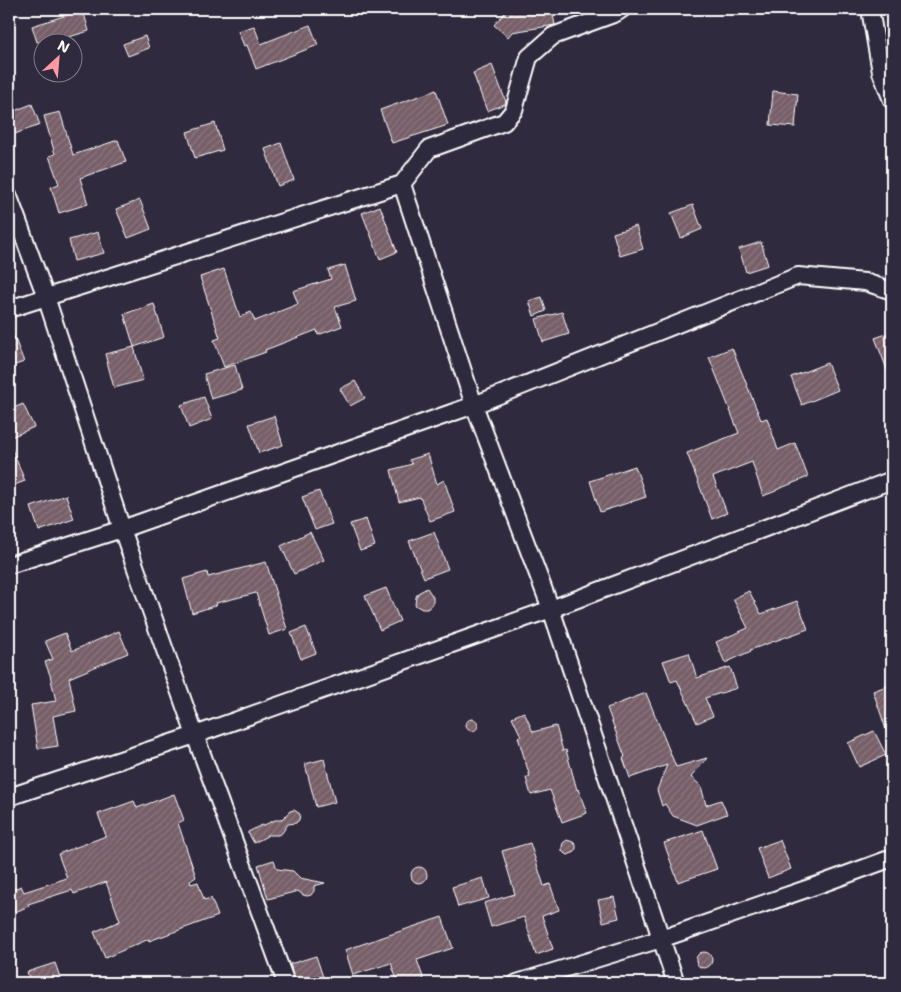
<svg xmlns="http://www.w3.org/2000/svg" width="901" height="992" font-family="'Shantell Sans',sans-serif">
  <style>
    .building { fill: url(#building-hatch); stroke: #fff }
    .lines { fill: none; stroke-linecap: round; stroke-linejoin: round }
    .minor-casing { stroke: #fff; stroke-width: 20 }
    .minor { stroke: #2f2a3d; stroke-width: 16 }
  </style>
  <defs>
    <pattern id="building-hatch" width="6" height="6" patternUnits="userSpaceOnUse" patternTransform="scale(1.25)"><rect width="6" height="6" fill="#775e68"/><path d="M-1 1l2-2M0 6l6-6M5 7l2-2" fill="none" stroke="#8b767f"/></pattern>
  </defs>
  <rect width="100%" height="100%" fill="#2f2a3d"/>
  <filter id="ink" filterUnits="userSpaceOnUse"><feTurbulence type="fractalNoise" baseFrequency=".02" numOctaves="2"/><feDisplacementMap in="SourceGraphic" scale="10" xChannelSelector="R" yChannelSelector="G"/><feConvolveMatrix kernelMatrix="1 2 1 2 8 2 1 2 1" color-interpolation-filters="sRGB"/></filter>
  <g filter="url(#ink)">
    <g class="building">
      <path d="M 508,9 L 552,9 L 555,25 L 512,32 L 508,37 L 494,25 Z"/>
      <path d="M 83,10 L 89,31 L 52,42 L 37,42 L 32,26 Z"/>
      <path d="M 310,25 L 318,45 L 256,69 L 247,45 L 244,46 L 238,31 L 254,26 L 261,44 Z"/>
      <path d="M 145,36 L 149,48 L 128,56 L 123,44 Z"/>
      <path d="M 492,65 L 506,102 L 505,104 L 487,111 L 473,73 Z"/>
      <path d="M 436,90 L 448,125 L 392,143 L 380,110 Z"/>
      <path d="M 773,91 L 798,94 L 795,127 L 770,125 Z"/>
      <path d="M 32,104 L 40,125 L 9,136 L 9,113 Z"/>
      <path d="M 60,112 L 73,155 L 118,140 L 126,162 L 80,178 L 88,204 L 59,213 L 51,187 L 59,184 L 49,156 L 55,154 L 44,116 Z"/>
      <path d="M 215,123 L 223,150 L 195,158 L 187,132 Z"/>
      <path d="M 281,143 L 294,180 L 278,186 L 265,149 Z"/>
      <path d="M 140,200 L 151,229 L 128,238 L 116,209 Z"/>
      <path d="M 693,205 L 702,229 L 681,238 L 671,213 Z"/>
      <path d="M 380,206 L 397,252 L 380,259 L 362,213 Z"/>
      <path d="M 636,226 L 643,249 L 620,256 L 613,233 Z"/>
      <path d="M 98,232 L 104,253 L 74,261 L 69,240 Z"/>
      <path d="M 761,242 L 768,265 L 746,272 L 739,249 Z"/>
      <path d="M 345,265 L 356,301 L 335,307 L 342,326 L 318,335 L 317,330 L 265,350 L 266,352 L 224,367 L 214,340 L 220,338 L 200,277 L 224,269 L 240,317 L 251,312 L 255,321 L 298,304 L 293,291 L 331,279 L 328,270 Z"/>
      <path d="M 542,297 L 546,311 L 534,316 L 529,301 Z"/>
      <path d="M 154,304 L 164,337 L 134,347 L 124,314 Z"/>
      <path d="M 562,312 L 569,334 L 543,342 L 536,319 Z"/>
      <path d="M 9,326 L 10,326 L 24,362 L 9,367 Z"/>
      <path d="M 892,332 L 892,380 L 891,380 L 875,338 Z"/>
      <path d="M 134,347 L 143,380 L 114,388 L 105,354 Z"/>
      <path d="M 732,348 L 761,420 L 767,418 L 778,450 L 795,443 L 808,477 L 776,490 L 776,491 L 763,496 L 752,462 L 713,477 L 727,513 L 712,519 L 687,453 L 739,433 L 709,357 Z"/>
      <path d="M 827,363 L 838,390 L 802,405 L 791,377 Z"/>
      <path d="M 235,365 L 242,390 L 211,399 L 204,374 Z"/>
      <path d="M 355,381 L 365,398 L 350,406 L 340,389 Z"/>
      <path d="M 204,397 L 212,419 L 189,428 L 181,405 Z"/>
      <path d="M 23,404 L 34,427 L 9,438 L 9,410 Z"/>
      <path d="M 274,416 L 283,445 L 259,453 L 249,424 Z"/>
      <path d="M 9,442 L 25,481 L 9,487 Z"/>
      <path d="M 428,454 L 437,484 L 444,480 L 455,512 L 430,521 L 420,497 L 399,502 L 391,470 L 412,464 L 409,460 Z"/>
      <path d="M 635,466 L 646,497 L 600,512 L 590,481 Z"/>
      <path d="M 319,491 L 332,524 L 315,530 L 302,497 Z"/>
      <path d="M 66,495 L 74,519 L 39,531 L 31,507 Z"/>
      <path d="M 366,519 L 375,546 L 360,551 L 350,524 Z"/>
      <path d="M 310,532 L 324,560 L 294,574 L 281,546 Z"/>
      <path d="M 434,532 L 448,569 L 424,578 L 409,541 Z"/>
      <path d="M 266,562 L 287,629 L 269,635 L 256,593 L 216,603 L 217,605 L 192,613 L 183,579 L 207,572 L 208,577 Z"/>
      <path d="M 386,588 L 400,621 L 380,630 L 365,596 Z"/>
      <path d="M 427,588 L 433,597 L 433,602 L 431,606 L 427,609 L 422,609 L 415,605 L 416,597 L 418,593 Z"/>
      <path d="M 749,591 L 761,614 L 797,601 L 808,629 L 750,650 L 751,651 L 725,663 L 716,642 L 748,628 L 733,599 Z"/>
      <path d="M 306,627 L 316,653 L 301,659 L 291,633 Z"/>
      <path d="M 119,631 L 128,653 L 69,678 L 76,711 L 53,716 L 58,746 L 38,749 L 31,705 L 56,701 L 50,675 L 45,662 L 53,659 L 45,641 L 65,633 L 72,651 Z"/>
      <path d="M 689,653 L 697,678 L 730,667 L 737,688 L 705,698 L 713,716 L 697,723 L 677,680 L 671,682 L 663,661 Z"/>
      <path d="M 892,684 L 892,741 L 890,741 L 873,691 Z"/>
      <path d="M 646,693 L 676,767 L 707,758 L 691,777 L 701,786 L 706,805 L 721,800 L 727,814 L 697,825 L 673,816 L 665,804 L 662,806 L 657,790 L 667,765 L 630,778 L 623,758 L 625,757 L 607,708 Z"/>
      <path d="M 524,712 L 533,732 L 556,726 L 563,751 L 566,750 L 577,790 L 578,789 L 587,813 L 562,822 L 550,790 L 531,795 L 526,778 L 530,777 L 518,737 L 521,736 L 512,717 Z"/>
      <circle cx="472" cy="725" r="6"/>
      <path d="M 874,731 L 886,755 L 859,767 L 848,743 Z"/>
      <path d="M 324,759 L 335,802 L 316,807 L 305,764 Z"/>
      <path d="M 174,794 L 184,820 L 178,823 L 196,877 L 190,881 L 191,884 L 198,882 L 204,900 L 211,898 L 218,916 L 149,941 L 149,939 L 105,958 L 94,932 L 120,921 L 106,882 L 74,894 L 72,890 L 28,904 L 29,906 L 15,912 L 13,909 L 9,910 L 9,891 L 21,886 L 24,892 L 67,878 L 58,854 L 106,836 L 98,814 L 134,801 L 137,808 Z"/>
      <path d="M 294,810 L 300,814 L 299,820 L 296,823 L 288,824 L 282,833 L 278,835 L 266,835 L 267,836 L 254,843 L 249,834 L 248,834 L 248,832 L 262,825 L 262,826 L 275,820 L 281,820 L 290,811 Z"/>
      <path d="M 703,830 L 717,869 L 678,882 L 664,843 Z"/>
      <path d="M 567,840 L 573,842 L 576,845 L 576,848 L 575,852 L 568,855 L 565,854 L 562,851 L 562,847 L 563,843 Z"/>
      <path d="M 780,840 L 791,869 L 768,878 L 757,848 Z"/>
      <path d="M 530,843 L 544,886 L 550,884 L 559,910 L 542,916 L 553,949 L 536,955 L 524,917 L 491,927 L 484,903 L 515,894 L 502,851 Z"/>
      <path d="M 274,860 L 277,869 L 293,871 L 300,878 L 325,883 L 314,886 L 314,891 L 311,895 L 307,896 L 303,895 L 298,891 L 268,899 L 258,865 Z"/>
      <circle cx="419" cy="875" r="8"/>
      <path d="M 483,878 L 489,898 L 458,907 L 452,887 Z"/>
      <path d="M 614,897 L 619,918 L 603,922 L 598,900 Z"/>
      <path d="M 442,917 L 453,948 L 417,960 L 425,983 L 398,983 L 391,963 L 353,975 L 345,950 Z"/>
      <circle cx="704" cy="960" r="8"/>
      <path d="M 316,956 L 325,983 L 296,983 L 290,964 Z"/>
      <path d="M 55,963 L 62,983 L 31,983 L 27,972 Z"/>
    </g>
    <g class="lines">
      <g class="minor-casing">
        <g id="minor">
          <path d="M 870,9 L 881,72 L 892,100"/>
          <path d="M 402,184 L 474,405 L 551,609 L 676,983"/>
          <path d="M 9,197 L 46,297 L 122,529 L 195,735 L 286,983"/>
          <path d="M 9,309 L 402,184 L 429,149 L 504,122 L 514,110 L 529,57 L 553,36 L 616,13 L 622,9"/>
          <path d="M 9,565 L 122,529 L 474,405 L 798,276 L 865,282 L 892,291"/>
          <path d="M 9,797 L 195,735 L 551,609 L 892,480"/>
          <path d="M 517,983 L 661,939 L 818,885 L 892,858"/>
        </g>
      </g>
      <use href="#minor" class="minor"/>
    </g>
  </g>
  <rect width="901" height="992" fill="none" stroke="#2f2a3d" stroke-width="30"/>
  <rect x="15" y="15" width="871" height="962" fill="none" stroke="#fff" stroke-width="2" filter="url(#ink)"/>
  <g transform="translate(58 58) rotate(26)"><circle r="24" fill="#2f2a3d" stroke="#827f8b"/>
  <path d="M0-4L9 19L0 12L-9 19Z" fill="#ff9aa2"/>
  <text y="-8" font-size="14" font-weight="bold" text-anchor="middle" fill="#ffffff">N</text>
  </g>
</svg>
